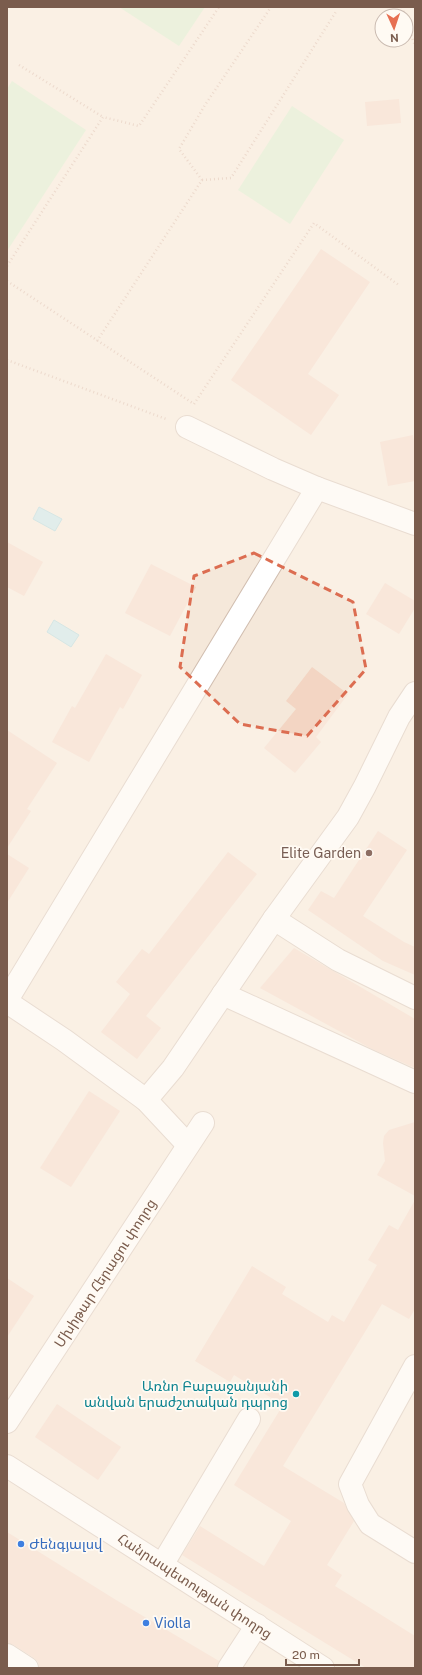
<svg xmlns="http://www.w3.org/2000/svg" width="422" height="1675" font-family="'Public Sans','Noto Sans Armenian',sans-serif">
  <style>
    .residential { fill: #f5e8da; fill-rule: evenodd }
    .green { fill: #d8ecc9 }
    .water { fill: #bfe3e8; stroke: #a5d3da }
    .building { fill: #f3d5c3 }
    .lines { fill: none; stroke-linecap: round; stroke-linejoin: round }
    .minor-casing { stroke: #d1beb0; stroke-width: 24 }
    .path { stroke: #d9b8a5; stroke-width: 2.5; stroke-dasharray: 1 3; stroke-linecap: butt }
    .minor { stroke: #fff; stroke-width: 22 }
    .marked { fill: none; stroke: #dc6d51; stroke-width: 3; stroke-dasharray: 8 5; stroke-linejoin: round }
    .education-dot { fill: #8d6e63; stroke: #fffaf3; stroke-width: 1.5 }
    .culture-dot { fill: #0f9aa8; stroke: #fffaf3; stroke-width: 1.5 }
    .shop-dot { fill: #3f7fe0; stroke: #fffaf3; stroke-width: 1.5 }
    .labels { text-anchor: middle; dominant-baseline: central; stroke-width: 3.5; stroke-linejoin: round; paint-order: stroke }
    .education-label { font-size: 14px; fill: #785e54; stroke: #fffaf3; text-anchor: end }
    .street-label { font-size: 14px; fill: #7a5c4d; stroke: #fffaf3 }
    .culture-label { font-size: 14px; fill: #0d838f; stroke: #fffaf3; text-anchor: end }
    .shop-label { font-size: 14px; fill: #366cbe; stroke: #fffaf3; text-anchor: start }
  </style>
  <rect width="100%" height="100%" fill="#fdf6ec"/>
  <path class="residential" d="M 7,7 L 415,7 L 415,1668 L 7,1668 ZM 382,16 L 406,16 L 406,40 L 382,40 Z"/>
  <g class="green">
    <path d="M 119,7 L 205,7 L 179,46 Z"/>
    <path d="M 12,81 L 86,130 L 7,251 L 7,89 Z"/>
    <path d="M 292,106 L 344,140 L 290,224 L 238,190 Z"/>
  </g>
  <g class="water">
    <path d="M 39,507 L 62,519 L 55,531 L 33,519 Z"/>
    <path d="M 54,620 L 79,635 L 71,647 L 47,632 Z"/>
  </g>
  <g class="building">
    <path d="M 399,99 L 401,123 L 367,126 L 365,102 Z"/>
    <path d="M 321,249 L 370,282 L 308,374 L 339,395 L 311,435 L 231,380 Z"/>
    <path d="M 413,435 L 415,447 L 415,481 L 388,486 L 380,442 Z"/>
    <path d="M 7,542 L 43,562 L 24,596 L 7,587 Z"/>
    <path d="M 151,564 L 196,587 L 170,636 L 125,613 Z"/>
    <path d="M 385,583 L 415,601 L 415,608 L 399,634 L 366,614 Z"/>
    <path d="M 106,654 L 142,675 L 123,709 L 120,707 L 89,762 L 52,742 L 72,706 L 75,708 Z"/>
    <path d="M 312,667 L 348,694 L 316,737 L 321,742 L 295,773 L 264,748 L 296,709 L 286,701 Z"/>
    <path d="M 7,730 L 57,763 L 27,809 L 31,811 L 7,848 Z"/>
    <path d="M 378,831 L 407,850 L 363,916 L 404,942 L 415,947 L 415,975 L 383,961 L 308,910 L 321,891 L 334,898 Z"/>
    <path d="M 228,852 L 257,874 L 146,1016 L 161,1028 L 137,1059 L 101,1032 L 130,994 L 116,982 L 142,949 L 149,954 Z"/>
    <path d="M 7,854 L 29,868 L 7,903 Z"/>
    <path d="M 294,948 L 415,1019 L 415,1068 L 372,1049 L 260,988 Z"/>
    <path d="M 89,1091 L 120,1111 L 71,1187 L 40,1168 Z"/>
    <path d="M 415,1122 L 415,1196 L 377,1175 L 385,1161 L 383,1143 L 384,1136 L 389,1130 Z"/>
    <path d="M 415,1200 L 415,1309 L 409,1319 L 382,1304 L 283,1466 L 344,1503 L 354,1521 L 327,1565 L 342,1575 L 335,1586 L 415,1636 L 415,1668 L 366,1668 L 182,1555 L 200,1526 L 264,1566 L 291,1521 L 234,1485 L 283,1405 L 234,1375 L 230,1382 L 195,1361 L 252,1266 L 286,1287 L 282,1294 L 328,1322 L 332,1315 L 344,1322 L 377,1265 L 368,1260 L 389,1225 L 398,1230 Z"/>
    <path d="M 7,1278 L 34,1296 L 7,1337 Z"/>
    <path d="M 57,1404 L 121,1447 L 98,1480 L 35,1437 Z"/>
    <path d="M 7,1532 L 116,1600 L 219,1661 L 217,1668 L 39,1668 L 38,1662 L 34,1658 L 14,1645 L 7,1643 Z"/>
  </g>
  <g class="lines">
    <g class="minor-casing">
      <g id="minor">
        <path d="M 187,427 L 273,469 L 317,488 L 415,524"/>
        <path d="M 274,919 L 338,960 L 415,998"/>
        <path d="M 223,994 L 415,1082"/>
        <path d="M 7,1000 L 317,488"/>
        <path d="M 7,1002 L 64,1040 L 146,1100 L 188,1145"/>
        <path d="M 146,1100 L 173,1068 L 274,919 L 348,817 L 365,786 L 399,717 L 415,693"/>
        <path d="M 415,1366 L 350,1484 L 358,1505 L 370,1524 L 415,1552"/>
        <path d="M 7,1422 L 203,1123"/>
        <path d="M 7,1466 L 323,1668"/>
        <path d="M 162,1565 L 249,1419"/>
        <path d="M 7,1655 L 27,1668"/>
        <path d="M 229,1668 L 257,1625"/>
      </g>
    </g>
    <g class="path">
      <path d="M 402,7 L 405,16"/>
      <path d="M 406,20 L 415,46"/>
      <path d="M 19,65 L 103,117"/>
      <path d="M 202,180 L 231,178 L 337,10"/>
      <path d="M 7,266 L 103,117 L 139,126 L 219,7"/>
      <path d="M 7,281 L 194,404"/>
      <path d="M 97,341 L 202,180 L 179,149 L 205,105 L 271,7"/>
      <path d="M 7,360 L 166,419"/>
      <path d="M 194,404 L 314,223 L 400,286"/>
    </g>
    <use href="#minor" class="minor"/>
  </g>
  <path d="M0 0H422V1675H0ZM 254,553 L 353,602 L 366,669 L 307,736 L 240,724 L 180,667 L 194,576 Z" fill="#fdf6ec" fill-opacity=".55" fill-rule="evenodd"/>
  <path class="marked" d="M 254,553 L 353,602 L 366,669 L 307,736 L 240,724 L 180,667 L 194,576 Z"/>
  <circle class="education-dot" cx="369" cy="853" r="4"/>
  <circle class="culture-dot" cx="296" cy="1394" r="4"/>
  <g class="shop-dot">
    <circle cx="21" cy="1544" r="4"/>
    <circle cx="146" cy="1623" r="4"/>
  </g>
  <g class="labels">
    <g class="education-label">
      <text x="361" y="853">Elite Garden</text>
    </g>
    <g class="street-label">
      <text transform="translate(105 1273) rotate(-57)">Մխիթար Հերացու փողոց</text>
      <text transform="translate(195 1586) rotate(33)">Հանրապետության փողոց</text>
    </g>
    <g class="culture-label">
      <text x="288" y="1386">Առնո Բաբաջանյանի<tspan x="288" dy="16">անվան երաժշտական դպրոց</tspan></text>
    </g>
    <g class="shop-label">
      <text x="29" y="1544">Ժենգյալսվ</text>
      <text x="154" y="1623">Violla</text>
    </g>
  </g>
  <rect width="422" height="1675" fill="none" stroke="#7a5c4d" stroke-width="16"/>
  <g transform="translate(394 28) rotate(177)"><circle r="19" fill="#fffaf3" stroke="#cabbb1"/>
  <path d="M0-3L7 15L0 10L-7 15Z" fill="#e76f51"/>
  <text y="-6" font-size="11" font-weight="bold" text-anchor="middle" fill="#7a5c4d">N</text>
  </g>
  <path d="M286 1659v6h73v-6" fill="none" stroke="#7a5c4d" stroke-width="2"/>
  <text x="292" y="1659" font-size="12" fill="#7a5c4d" stroke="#fffaf3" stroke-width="3" paint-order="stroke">20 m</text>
</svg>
